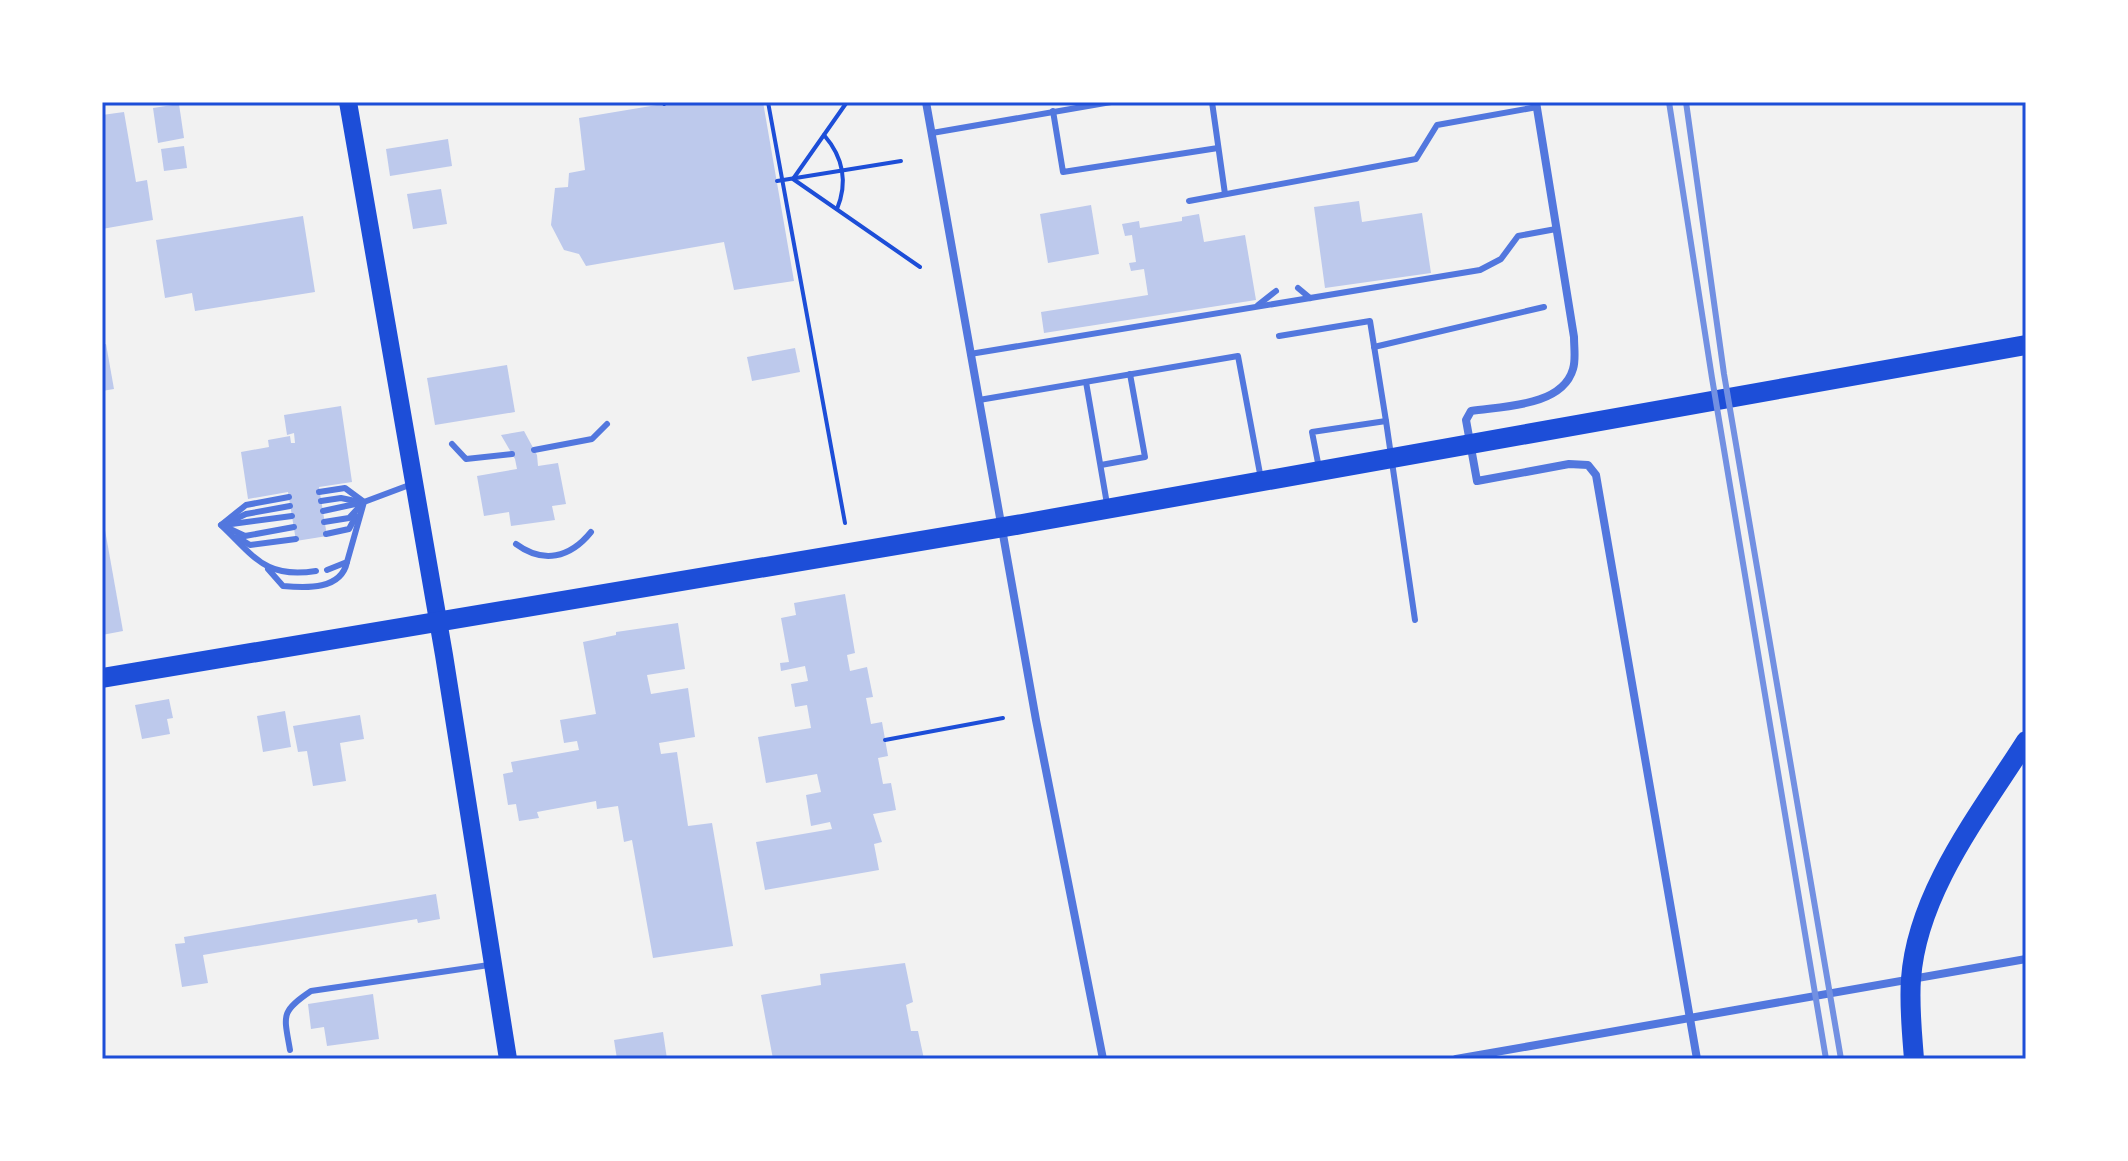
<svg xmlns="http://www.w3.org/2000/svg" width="2128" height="1161" font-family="'IBM Plex Sans',sans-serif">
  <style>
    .building { fill: #bdc9ec }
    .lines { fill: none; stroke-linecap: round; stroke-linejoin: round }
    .path { stroke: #1d4ed8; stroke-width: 4 }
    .service { stroke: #5277de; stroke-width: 6 }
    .minor { stroke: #5277de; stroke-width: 8 }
    .primary { stroke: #1d4ed8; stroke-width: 18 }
    .trunk { stroke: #1d4ed8; stroke-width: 20 }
    .rail { stroke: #7290e2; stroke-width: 6 }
    .neatline { fill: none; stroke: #1d4ed8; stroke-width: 3 }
  </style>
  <rect width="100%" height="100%" fill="#f2f2f2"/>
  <g class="building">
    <path d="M 675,102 L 763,102 L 794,281 L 734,290 L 724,242 L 586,266 L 579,254 L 564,250 L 551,225 L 555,188 L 568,187 L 569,173 L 585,170 L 579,118 Z"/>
    <path d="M 179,104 L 184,138 L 158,143 L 153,108 Z"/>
    <path d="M 124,112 L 136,182 L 147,180 L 153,220 L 102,229 L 102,115 Z"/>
    <path d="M 448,139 L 452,166 L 390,176 L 386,149 Z"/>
    <path d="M 184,146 L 187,168 L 164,171 L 161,149 Z"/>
    <path d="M 441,189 L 447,224 L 413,229 L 407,194 Z"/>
    <path d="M 1359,201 L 1362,222 L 1422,213 L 1431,273 L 1325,288 L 1314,207 Z"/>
    <path d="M 1091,205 L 1099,254 L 1048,263 L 1040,214 Z"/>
    <path d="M 1199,214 L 1204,242 L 1245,235 L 1256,300 L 1044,333 L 1041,312 L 1148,295 L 1144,269 L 1131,271 L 1129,263 L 1136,262 L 1132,235 L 1125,236 L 1122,224 L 1139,221 L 1140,228 L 1182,221 L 1182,217 Z"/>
    <path d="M 303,216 L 315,292 L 195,311 L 192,293 L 165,298 L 156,240 Z"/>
    <path d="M 106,344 L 114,389 L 102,391 L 102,345 Z"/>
    <path d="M 795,348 L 800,372 L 752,381 L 747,357 Z"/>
    <path d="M 507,365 L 515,412 L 435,425 L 427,378 Z"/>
    <path d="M 341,406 L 352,482 L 319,487 L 327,536 L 296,541 L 288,492 L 248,499 L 241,452 L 269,447 L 268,440 L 290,436 L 291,443 L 295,443 L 294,433 L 287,435 L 284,415 Z"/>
    <path d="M 524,431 L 537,455 L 538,466 L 558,463 L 566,504 L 552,506 L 555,520 L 511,526 L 509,512 L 484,516 L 477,476 L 517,469 L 515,459 L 501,435 Z"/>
    <path d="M 102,513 L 123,631 L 102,635 Z"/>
    <path d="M 845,594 L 855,653 L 847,655 L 850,671 L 867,667 L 873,697 L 866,698 L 871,724 L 882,722 L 888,756 L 878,758 L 883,784 L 891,783 L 896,810 L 873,814 L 882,842 L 874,844 L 879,870 L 765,890 L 756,842 L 832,829 L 830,822 L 811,826 L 806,795 L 821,792 L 817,774 L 766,783 L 758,737 L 811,728 L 807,705 L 795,707 L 791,684 L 808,681 L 805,666 L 781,671 L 780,663 L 789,662 L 781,618 L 796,615 L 794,603 Z"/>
    <path d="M 678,623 L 685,669 L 647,675 L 651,694 L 688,688 L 695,737 L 659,743 L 661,754 L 677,752 L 688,826 L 712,823 L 733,946 L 653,958 L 632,840 L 624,842 L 618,806 L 597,809 L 596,801 L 537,812 L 539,818 L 519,821 L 516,804 L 508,805 L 503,774 L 513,772 L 511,762 L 579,750 L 577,741 L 564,743 L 560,720 L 596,714 L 583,642 L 616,635 L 616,632 Z"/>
    <path d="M 169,699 L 173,718 L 167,719 L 170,734 L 142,739 L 135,705 Z"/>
    <path d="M 285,711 L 291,747 L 263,752 L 257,716 Z"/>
    <path d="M 360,715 L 364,739 L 340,743 L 346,781 L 313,786 L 307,751 L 298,752 L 293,726 Z"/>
    <path d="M 436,894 L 440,919 L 418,923 L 417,919 L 203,955 L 208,983 L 182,987 L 175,944 L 185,943 L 184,937 Z"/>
    <path d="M 905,963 L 913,1002 L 906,1005 L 911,1031 L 918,1031 L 924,1059 L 773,1059 L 761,995 L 821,985 L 820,974 Z"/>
    <path d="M 373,994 L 379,1039 L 327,1046 L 324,1027 L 311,1029 L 308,1004 Z"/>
    <path d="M 663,1032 L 667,1059 L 617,1059 L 614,1040 Z"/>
  </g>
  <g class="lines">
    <g class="path">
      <path d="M 768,102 L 845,523"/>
      <path d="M 847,102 L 793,179 L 920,267"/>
      <path d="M 664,104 L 665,102"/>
      <path d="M 824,135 C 843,157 848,182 837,209"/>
      <path d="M 777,181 L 901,161"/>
      <path d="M 885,740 L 1003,718"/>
    </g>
    <g class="service">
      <path d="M 1212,102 L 1225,194"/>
      <path d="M 1053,111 L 1063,172 L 1218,148"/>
      <path d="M 932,133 L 1111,102"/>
      <path d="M 1189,201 L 1416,159 L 1437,125 L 1537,107"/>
      <path d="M 1298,288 L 1310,298"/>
      <path d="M 1258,305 L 1276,291"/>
      <path d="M 1279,336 L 1370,321 L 1386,421"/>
      <path d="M 1374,347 L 1544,307"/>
      <path d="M 970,354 L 1480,270 L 1501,259 L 1518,236 L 1556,229"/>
      <path d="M 1086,382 L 1107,504"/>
      <path d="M 979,400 L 1238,356 L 1261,479"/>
      <path d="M 452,444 L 466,459 L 512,454"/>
      <path d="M 534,450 L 592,439 L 607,424"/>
      <path d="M 1101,465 L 1145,457 L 1130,374"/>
      <path d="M 1319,468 L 1312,432 L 1386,421 L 1415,620"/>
      <path d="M 319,492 L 345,488 L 364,502"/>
      <path d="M 321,501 L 341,498 L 360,502"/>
      <path d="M 323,511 L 360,503"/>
      <path d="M 231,521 L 246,514 L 290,506"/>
      <path d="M 324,522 L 349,518 L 361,505"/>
      <path d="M 221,525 C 255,557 265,579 316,571"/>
      <path d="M 221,525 L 246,505 L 289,497"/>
      <path d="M 224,525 L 292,516"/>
      <path d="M 228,528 L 245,536 L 294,527"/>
      <path d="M 326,534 L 349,529 L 356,516"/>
      <path d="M 237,537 L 250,545 L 296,539"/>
      <path d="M 516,544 C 543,564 570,558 591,532"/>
      <path d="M 268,569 L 283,586 C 307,588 341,590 347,562"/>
      <path d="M 327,570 L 347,562 L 364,502 L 412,484"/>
      <path d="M 290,1050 C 284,1015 280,1012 311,991 L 489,965"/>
    </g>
    <g class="minor">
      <path d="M 926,102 L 1036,720 L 1103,1059"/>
      <path d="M 1536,102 L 1574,337 C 1574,348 1576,360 1573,369 C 1562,407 1502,406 1471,411 L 1466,420 L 1477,481 L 1569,464 L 1588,465 L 1596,475 L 1697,1059"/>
      <path d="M 1456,1059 L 2026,959"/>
    </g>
    <path class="primary" d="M 348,102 L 444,655 L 508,1059"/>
    <g class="trunk">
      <path d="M 102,678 L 1022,524 L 2026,345"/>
      <path d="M 1914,1059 C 1912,1033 1909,1005 1911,979 C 1917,892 1981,812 2026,741"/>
    </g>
    <g class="rail">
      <path d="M 1669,102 L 1712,378 L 1826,1059"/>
      <path d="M 1686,102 L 1724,374 L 1841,1059"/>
    </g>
  </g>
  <rect width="2128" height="1161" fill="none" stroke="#ffffff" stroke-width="208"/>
  <rect x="104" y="104" width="1920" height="953" class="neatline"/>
</svg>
